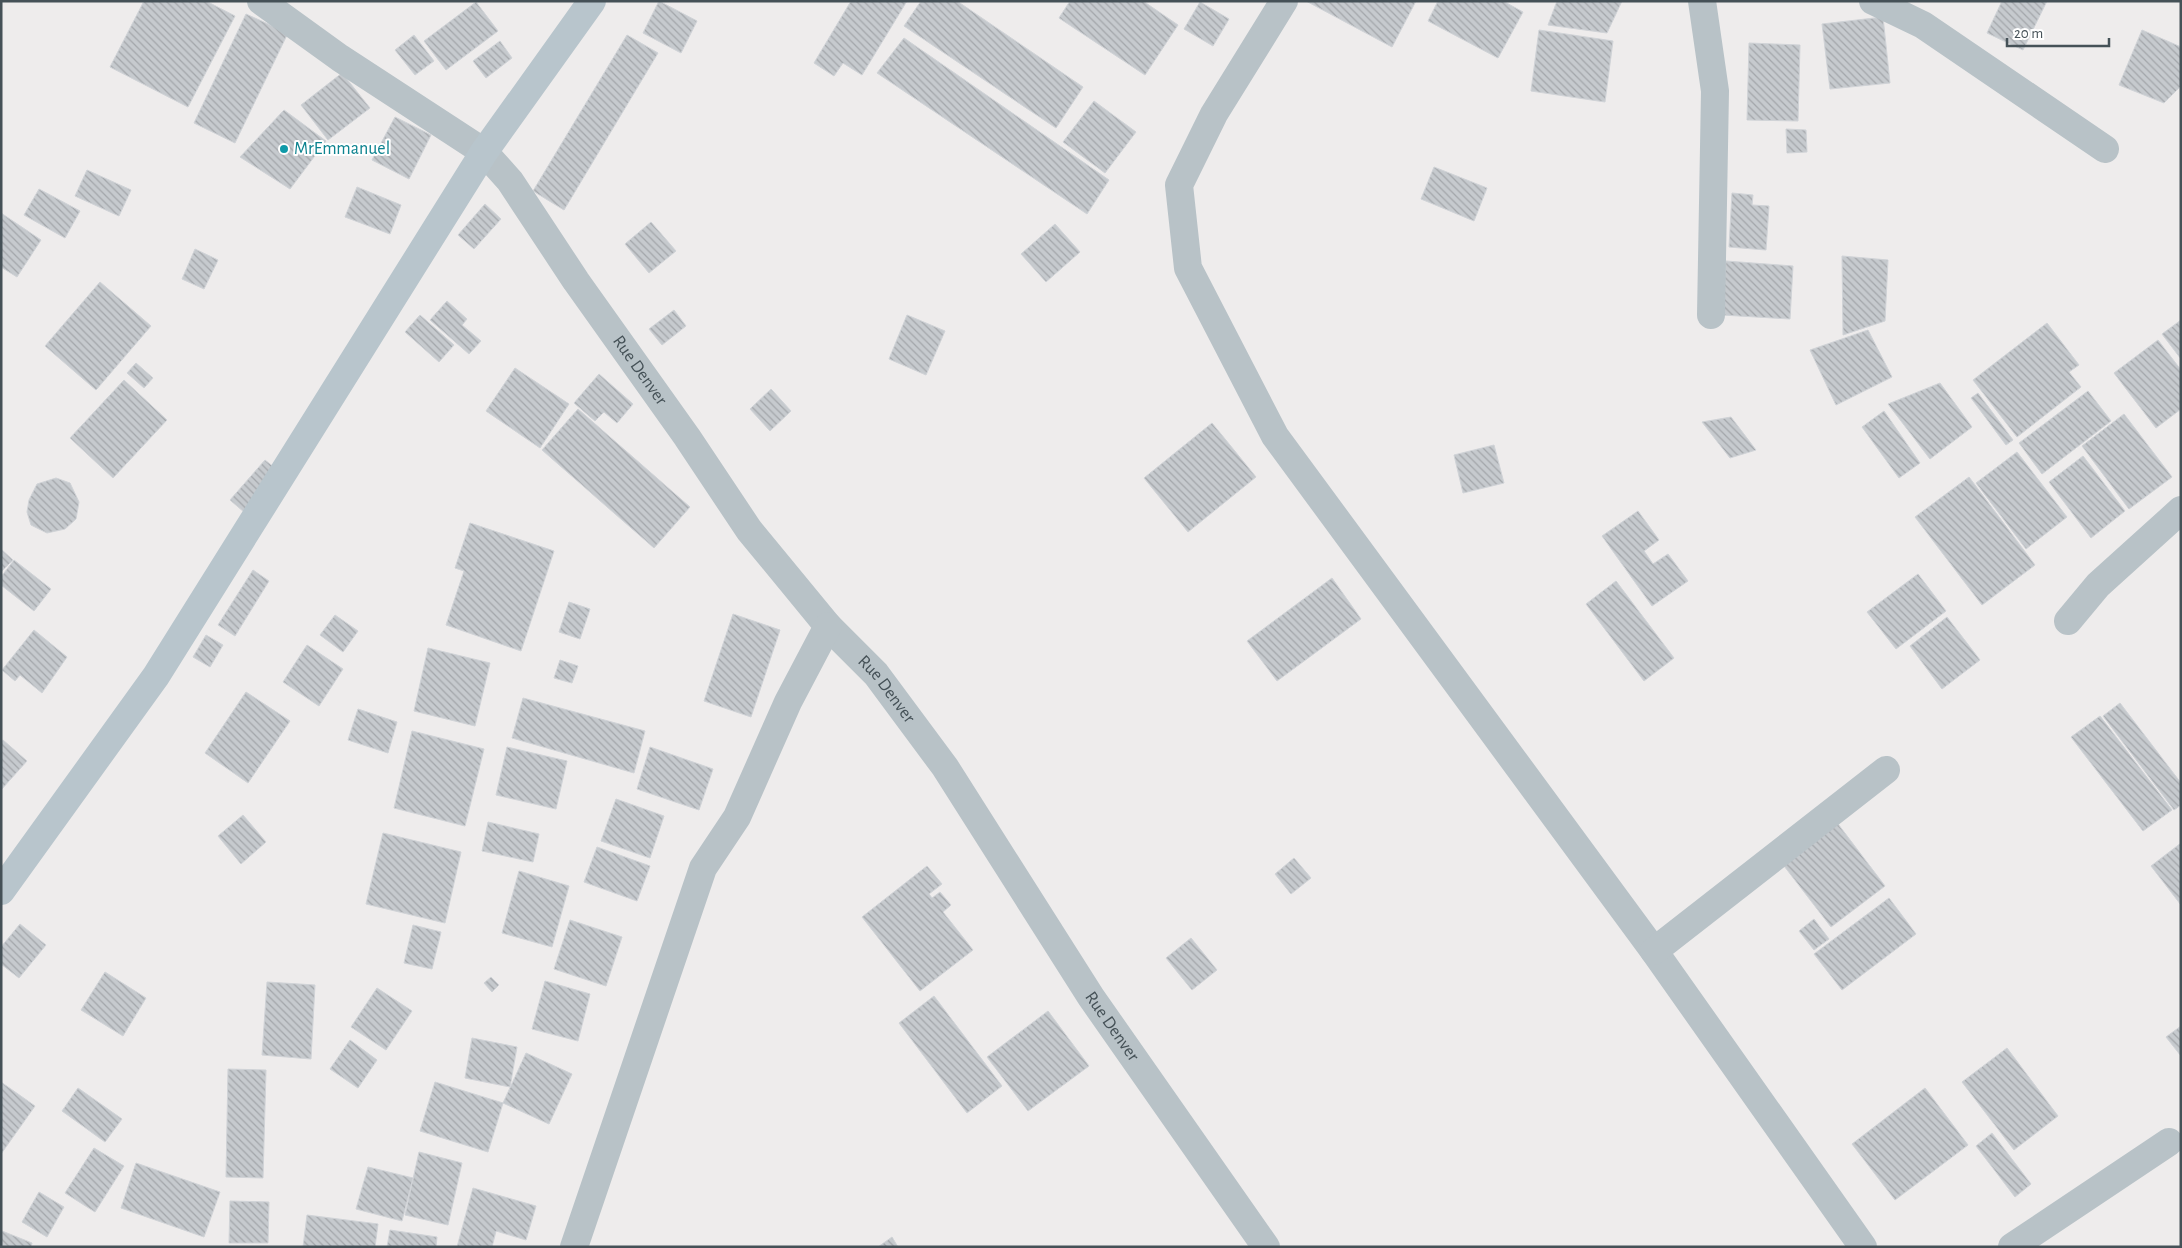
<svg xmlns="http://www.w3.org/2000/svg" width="2182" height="1248" font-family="'Alegreya Sans',sans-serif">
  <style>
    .building { fill: url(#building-back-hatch); stroke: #d0d3d7 }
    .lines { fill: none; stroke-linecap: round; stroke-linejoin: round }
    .street { stroke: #b8c2c7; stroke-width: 28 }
    .secondary { stroke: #b8c5cc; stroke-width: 28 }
    .culture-dot { fill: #0f9aa8; stroke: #fff; stroke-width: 2 }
    .labels { text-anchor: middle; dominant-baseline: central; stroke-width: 4; stroke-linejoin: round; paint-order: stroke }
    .culture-label { font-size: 18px; fill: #0d838f; stroke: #fff; text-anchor: start }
    .street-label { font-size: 18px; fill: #455157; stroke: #fff }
  </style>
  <defs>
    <pattern id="building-back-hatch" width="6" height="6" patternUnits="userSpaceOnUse" patternTransform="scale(1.25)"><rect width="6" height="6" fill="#c6cace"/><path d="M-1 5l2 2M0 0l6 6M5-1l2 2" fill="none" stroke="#a3a6aa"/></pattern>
  </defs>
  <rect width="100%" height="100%" fill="#eeecec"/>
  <g class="building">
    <path d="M 144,1 L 206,1 L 235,16 L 188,107 L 110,67 Z"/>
    <path d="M 659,1 L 697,21 L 681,53 L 643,33 Z"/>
    <path d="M 851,1 L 907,1 L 862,75 L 843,63 L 834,76 L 814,63 Z"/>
    <path d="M 921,1 L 957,1 L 1083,87 L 1056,128 L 904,26 Z"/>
    <path d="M 1070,1 L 1143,1 L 1178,25 L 1145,75 L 1059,18 Z"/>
    <path d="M 1306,1 L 1416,1 L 1392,47 Z"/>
    <path d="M 1438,1 L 1503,1 L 1523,12 L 1498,58 L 1428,21 Z"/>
    <path d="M 1557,1 L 1622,1 L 1607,33 L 1548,25 Z"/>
    <path d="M 2002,1 L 2047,1 L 2023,50 L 1987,33 Z"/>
    <path d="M 476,2 L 498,31 L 446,70 L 424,41 Z"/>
    <path d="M 1200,2 L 1229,19 L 1213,46 L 1184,29 Z"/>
    <path d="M 246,14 L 288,33 L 235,143 L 194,123 Z"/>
    <path d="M 1883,17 L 1890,83 L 1830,89 L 1822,24 Z"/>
    <path d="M 1539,30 L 1613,41 L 1605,102 L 1531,91 Z"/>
    <path d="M 2142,30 L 2181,47 L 2181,86 L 2164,103 L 2119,85 Z"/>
    <path d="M 414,35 L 434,61 L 415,75 L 395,50 Z"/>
    <path d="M 627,35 L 658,53 L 564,210 L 533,191 Z"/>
    <path d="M 904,38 L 1109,180 L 1087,214 L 877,73 Z"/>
    <path d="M 500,41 L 512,58 L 486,78 L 473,61 Z"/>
    <path d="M 1749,43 L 1800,45 L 1798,121 L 1747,120 Z"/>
    <path d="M 342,73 L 370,108 L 328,140 L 301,105 Z"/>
    <path d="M 1094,101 L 1136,132 L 1105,173 L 1063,142 Z"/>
    <path d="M 284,110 L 326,141 L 290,189 L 240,157 Z"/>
    <path d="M 395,117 L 431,135 L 409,179 L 372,160 Z"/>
    <path d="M 1786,129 L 1806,130 L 1807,152 L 1787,153 Z"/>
    <path d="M 1434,167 L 1487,188 L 1474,221 L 1421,199 Z"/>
    <path d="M 87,170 L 131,190 L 119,216 L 75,196 Z"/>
    <path d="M 357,187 L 401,205 L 390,234 L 345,217 Z"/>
    <path d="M 39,189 L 80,211 L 65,238 L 24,215 Z"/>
    <path d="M 1732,193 L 1753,195 L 1752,205 L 1769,206 L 1766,250 L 1729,247 Z"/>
    <path d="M 485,204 L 501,219 L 474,249 L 458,235 Z"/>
    <path d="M 1,213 L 41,240 L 17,277 L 1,267 Z"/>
    <path d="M 651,222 L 676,251 L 649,273 L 625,244 Z"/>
    <path d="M 1055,224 L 1080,252 L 1046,282 L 1021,254 Z"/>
    <path d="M 195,249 L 218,260 L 204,289 L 182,279 Z"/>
    <path d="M 1842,256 L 1888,260 L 1885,321 L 1843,335 Z"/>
    <path d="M 1726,261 L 1793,266 L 1790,319 L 1722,315 Z"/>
    <path d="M 100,282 L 151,326 L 96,390 L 45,346 Z"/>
    <path d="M 447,301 L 467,319 L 462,325 L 481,341 L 469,354 L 430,320 Z"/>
    <path d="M 674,310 L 686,326 L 662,345 L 649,329 Z"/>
    <path d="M 420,315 L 454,345 L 439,362 L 405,332 Z"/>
    <path d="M 907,315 L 945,331 L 926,375 L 889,359 Z"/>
    <path d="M 2181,320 L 2181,359 L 2162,334 Z"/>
    <path d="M 2047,323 L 2079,365 L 2069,372 L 2081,387 L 2017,437 L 1973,380 Z"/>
    <path d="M 1868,330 L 1892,377 L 1836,405 L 1810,350 Z"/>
    <path d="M 2158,340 L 2181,370 L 2181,409 L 2156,428 L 2114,373 Z"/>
    <path d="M 136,363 L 153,378 L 144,388 L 127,373 Z"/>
    <path d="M 515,368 L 569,404 L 540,448 L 486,411 Z"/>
    <path d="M 599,374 L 633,404 L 617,423 L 604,412 L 595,421 L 574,403 Z"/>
    <path d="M 124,380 L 167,420 L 113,478 L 70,438 Z"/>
    <path d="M 1940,383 L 1972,427 L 1930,459 L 1888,404 Z"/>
    <path d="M 771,389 L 791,411 L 770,431 L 750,409 Z"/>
    <path d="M 2088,391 L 2111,421 L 2042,474 L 2019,443 Z"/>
    <path d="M 1978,393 L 2013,440 L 2006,445 L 1971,398 Z"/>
    <path d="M 578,409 L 690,507 L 654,548 L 542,450 Z"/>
    <path d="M 1884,411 L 1920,463 L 1899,478 L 1862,427 Z"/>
    <path d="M 2124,414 L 2172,477 L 2129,509 L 2082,446 Z"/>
    <path d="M 1731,417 L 1756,450 L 1730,458 L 1702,422 Z"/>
    <path d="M 1212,423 L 1256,477 L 1188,532 L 1144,478 Z"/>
    <path d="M 1494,445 L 1504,483 L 1463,493 L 1454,455 Z"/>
    <path d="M 2017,452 L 2067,517 L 2026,549 L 1976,483 Z"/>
    <path d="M 2083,456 L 2125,511 L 2091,538 L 2049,482 Z"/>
    <path d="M 265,460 L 280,472 L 244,512 L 230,500 Z"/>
    <path d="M 1969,477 L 2035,565 L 1982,605 L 1915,517 Z"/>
    <path d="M 56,478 L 70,483 L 79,502 L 76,519 L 65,529 L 47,533 L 31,525 L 27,512 L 29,500 L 37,484 Z"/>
    <path d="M 1638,511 L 1659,540 L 1644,551 L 1653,564 L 1668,554 L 1688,581 L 1652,606 L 1602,536 Z"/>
    <path d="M 470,523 L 554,551 L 521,651 L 446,625 L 464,571 L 455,568 Z"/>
    <path d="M 1,549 L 13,560 L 1,572 Z"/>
    <path d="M 14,560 L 51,589 L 34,611 L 1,585 L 1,577 Z"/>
    <path d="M 253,570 L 269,581 L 235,636 L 218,625 Z"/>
    <path d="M 1918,574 L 1946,611 L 1896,649 L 1867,612 Z"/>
    <path d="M 1332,578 L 1361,619 L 1277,681 L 1247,641 Z"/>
    <path d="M 1616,581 L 1674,658 L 1644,681 L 1586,604 Z"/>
    <path d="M 569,602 L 590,609 L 580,639 L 559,632 Z"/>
    <path d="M 733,614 L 780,630 L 751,717 L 704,701 Z"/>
    <path d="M 335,615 L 358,631 L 343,652 L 320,635 Z"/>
    <path d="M 1947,617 L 1980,660 L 1942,689 L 1910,646 Z"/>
    <path d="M 34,630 L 67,657 L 42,693 L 20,675 L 15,681 L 2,670 Z"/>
    <path d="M 206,635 L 223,645 L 210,667 L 193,657 Z"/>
    <path d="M 307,645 L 343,669 L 319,706 L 283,682 Z"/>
    <path d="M 428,648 L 490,663 L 475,726 L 414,711 Z"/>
    <path d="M 560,660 L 578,666 L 572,683 L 554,678 Z"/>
    <path d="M 246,692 L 290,721 L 248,783 L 205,753 Z"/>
    <path d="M 523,698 L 645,731 L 634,773 L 512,738 Z"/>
    <path d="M 2120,703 L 2181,783 L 2181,805 L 2174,810 L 2103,716 Z"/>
    <path d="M 358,709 L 397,722 L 388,753 L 348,740 Z"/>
    <path d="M 2100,716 L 2172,810 L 2143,831 L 2071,737 Z"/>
    <path d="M 412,731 L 484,749 L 465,826 L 394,808 Z"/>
    <path d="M 3,740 L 27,761 L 1,790 L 1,741 Z"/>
    <path d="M 507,747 L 567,761 L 556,809 L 496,795 Z"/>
    <path d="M 650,747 L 713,769 L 699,810 L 637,789 Z"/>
    <path d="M 616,799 L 664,816 L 650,858 L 601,841 Z"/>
    <path d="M 243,815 L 266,842 L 241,864 L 218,836 Z"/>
    <path d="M 1835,820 L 1885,886 L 1831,927 L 1781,862 Z"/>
    <path d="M 488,822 L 539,834 L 533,862 L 482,851 Z"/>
    <path d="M 383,833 L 461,852 L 445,923 L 366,904 Z"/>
    <path d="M 2181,843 L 2181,905 L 2151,866 Z"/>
    <path d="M 597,847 L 650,866 L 637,901 L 584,882 Z"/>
    <path d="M 1294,858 L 1311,878 L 1291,894 L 1275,874 Z"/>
    <path d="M 927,866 L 942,884 L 929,894 L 932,898 L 940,892 L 951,905 L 943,912 L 973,950 L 920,991 L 862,917 Z"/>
    <path d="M 519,871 L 569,886 L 552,947 L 502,933 Z"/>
    <path d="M 1889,898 L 1916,934 L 1842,990 L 1814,954 Z"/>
    <path d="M 1814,919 L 1829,939 L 1814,950 L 1799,931 Z"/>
    <path d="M 570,920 L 622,937 L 606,986 L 554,969 Z"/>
    <path d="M 20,924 L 46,945 L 19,978 L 1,964 L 1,947 Z"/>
    <path d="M 413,925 L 441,932 L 432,969 L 404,963 Z"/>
    <path d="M 1191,938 L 1217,970 L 1192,990 L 1166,958 Z"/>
    <path d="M 105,972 L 146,998 L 123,1036 L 81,1010 Z"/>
    <path d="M 491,977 L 499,985 L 492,992 L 484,983 Z"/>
    <path d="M 545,981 L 590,994 L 578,1041 L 532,1029 Z"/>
    <path d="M 267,982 L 315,985 L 311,1059 L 262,1055 Z"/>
    <path d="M 377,988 L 412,1011 L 386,1050 L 351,1027 Z"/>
    <path d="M 934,996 L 1002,1086 L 967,1113 L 899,1023 Z"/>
    <path d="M 1048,1011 L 1089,1066 L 1028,1111 L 987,1057 Z"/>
    <path d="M 2181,1026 L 2181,1056 L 2166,1037 Z"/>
    <path d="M 472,1038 L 517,1047 L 510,1087 L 465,1078 Z"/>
    <path d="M 350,1040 L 377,1060 L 358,1088 L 330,1069 Z"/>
    <path d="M 2007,1048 L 2058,1116 L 2014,1150 L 1962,1082 Z"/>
    <path d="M 526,1053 L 572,1074 L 549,1124 L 503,1103 Z"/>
    <path d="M 228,1069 L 266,1070 L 263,1178 L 226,1177 Z"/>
    <path d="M 1,1082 L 35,1106 L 1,1154 Z"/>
    <path d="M 435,1082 L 503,1103 L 488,1152 L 420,1131 Z"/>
    <path d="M 78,1088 L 122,1119 L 105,1142 L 62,1111 Z"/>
    <path d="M 1925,1088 L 1968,1145 L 1895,1200 L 1852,1144 Z"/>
    <path d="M 1992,1133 L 2031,1184 L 2015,1197 L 1976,1146 Z"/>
    <path d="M 94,1148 L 124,1166 L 95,1212 L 65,1193 Z"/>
    <path d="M 419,1152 L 462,1163 L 448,1225 L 405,1215 Z"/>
    <path d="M 136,1163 L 220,1192 L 204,1237 L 121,1208 Z"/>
    <path d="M 368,1167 L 413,1178 L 402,1221 L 356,1209 Z"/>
    <path d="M 473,1188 L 536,1206 L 526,1240 L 496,1231 L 492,1247 L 457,1247 Z"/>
    <path d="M 39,1192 L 64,1207 L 47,1237 L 22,1222 Z"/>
    <path d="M 230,1201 L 269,1202 L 268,1243 L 229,1243 Z"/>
    <path d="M 307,1215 L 378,1224 L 375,1247 L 303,1247 Z"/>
    <path d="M 390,1230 L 437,1237 L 436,1247 L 387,1247 Z"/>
    <path d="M 2,1231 L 32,1243 L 31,1247 L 1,1247 Z"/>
    <path d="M 892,1237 L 898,1247 L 878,1247 Z"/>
  </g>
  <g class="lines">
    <g class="street">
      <path id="s1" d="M 261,1 L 340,58 L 484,152 L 510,181 L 576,281 L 687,437 L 749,530 L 828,626 L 876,674 L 945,767 L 1091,997 L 1266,1247"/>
      <path d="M 1284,1 L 1214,114 L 1179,185 L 1188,268 L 1275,436 L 1654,951 L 1863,1247"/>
      <path d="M 1702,1 L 1715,91 L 1711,315"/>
      <path d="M 1873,1 L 1923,25 L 2105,149"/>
      <path d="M 2068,621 L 2098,585 L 2181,510"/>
      <path d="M 1654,951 L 1886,770"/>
      <path d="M 574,1247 L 703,868 L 737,817 L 788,702 L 828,626"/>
      <path d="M 2012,1247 L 2169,1142"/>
    </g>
    <path class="secondary" d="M 1,891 L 156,676 L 484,152 L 592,1"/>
  </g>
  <circle class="culture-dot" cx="284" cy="149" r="5"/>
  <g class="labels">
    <g class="culture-label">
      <text x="294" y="149">MrEmmanuel</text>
    </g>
    <g class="street-label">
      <text stroke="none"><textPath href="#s1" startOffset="538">Rue Denver</textPath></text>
      <text stroke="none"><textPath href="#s1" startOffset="942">Rue Denver</textPath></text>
      <text stroke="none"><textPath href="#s1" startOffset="1348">Rue Denver</textPath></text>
    </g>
  </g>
  <rect width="2182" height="1248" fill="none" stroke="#455157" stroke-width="5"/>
  <path d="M2007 38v8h102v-8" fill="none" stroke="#455157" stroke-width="2.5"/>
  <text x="2014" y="38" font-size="15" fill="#455157" stroke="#ffffff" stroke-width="4" paint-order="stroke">20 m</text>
</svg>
